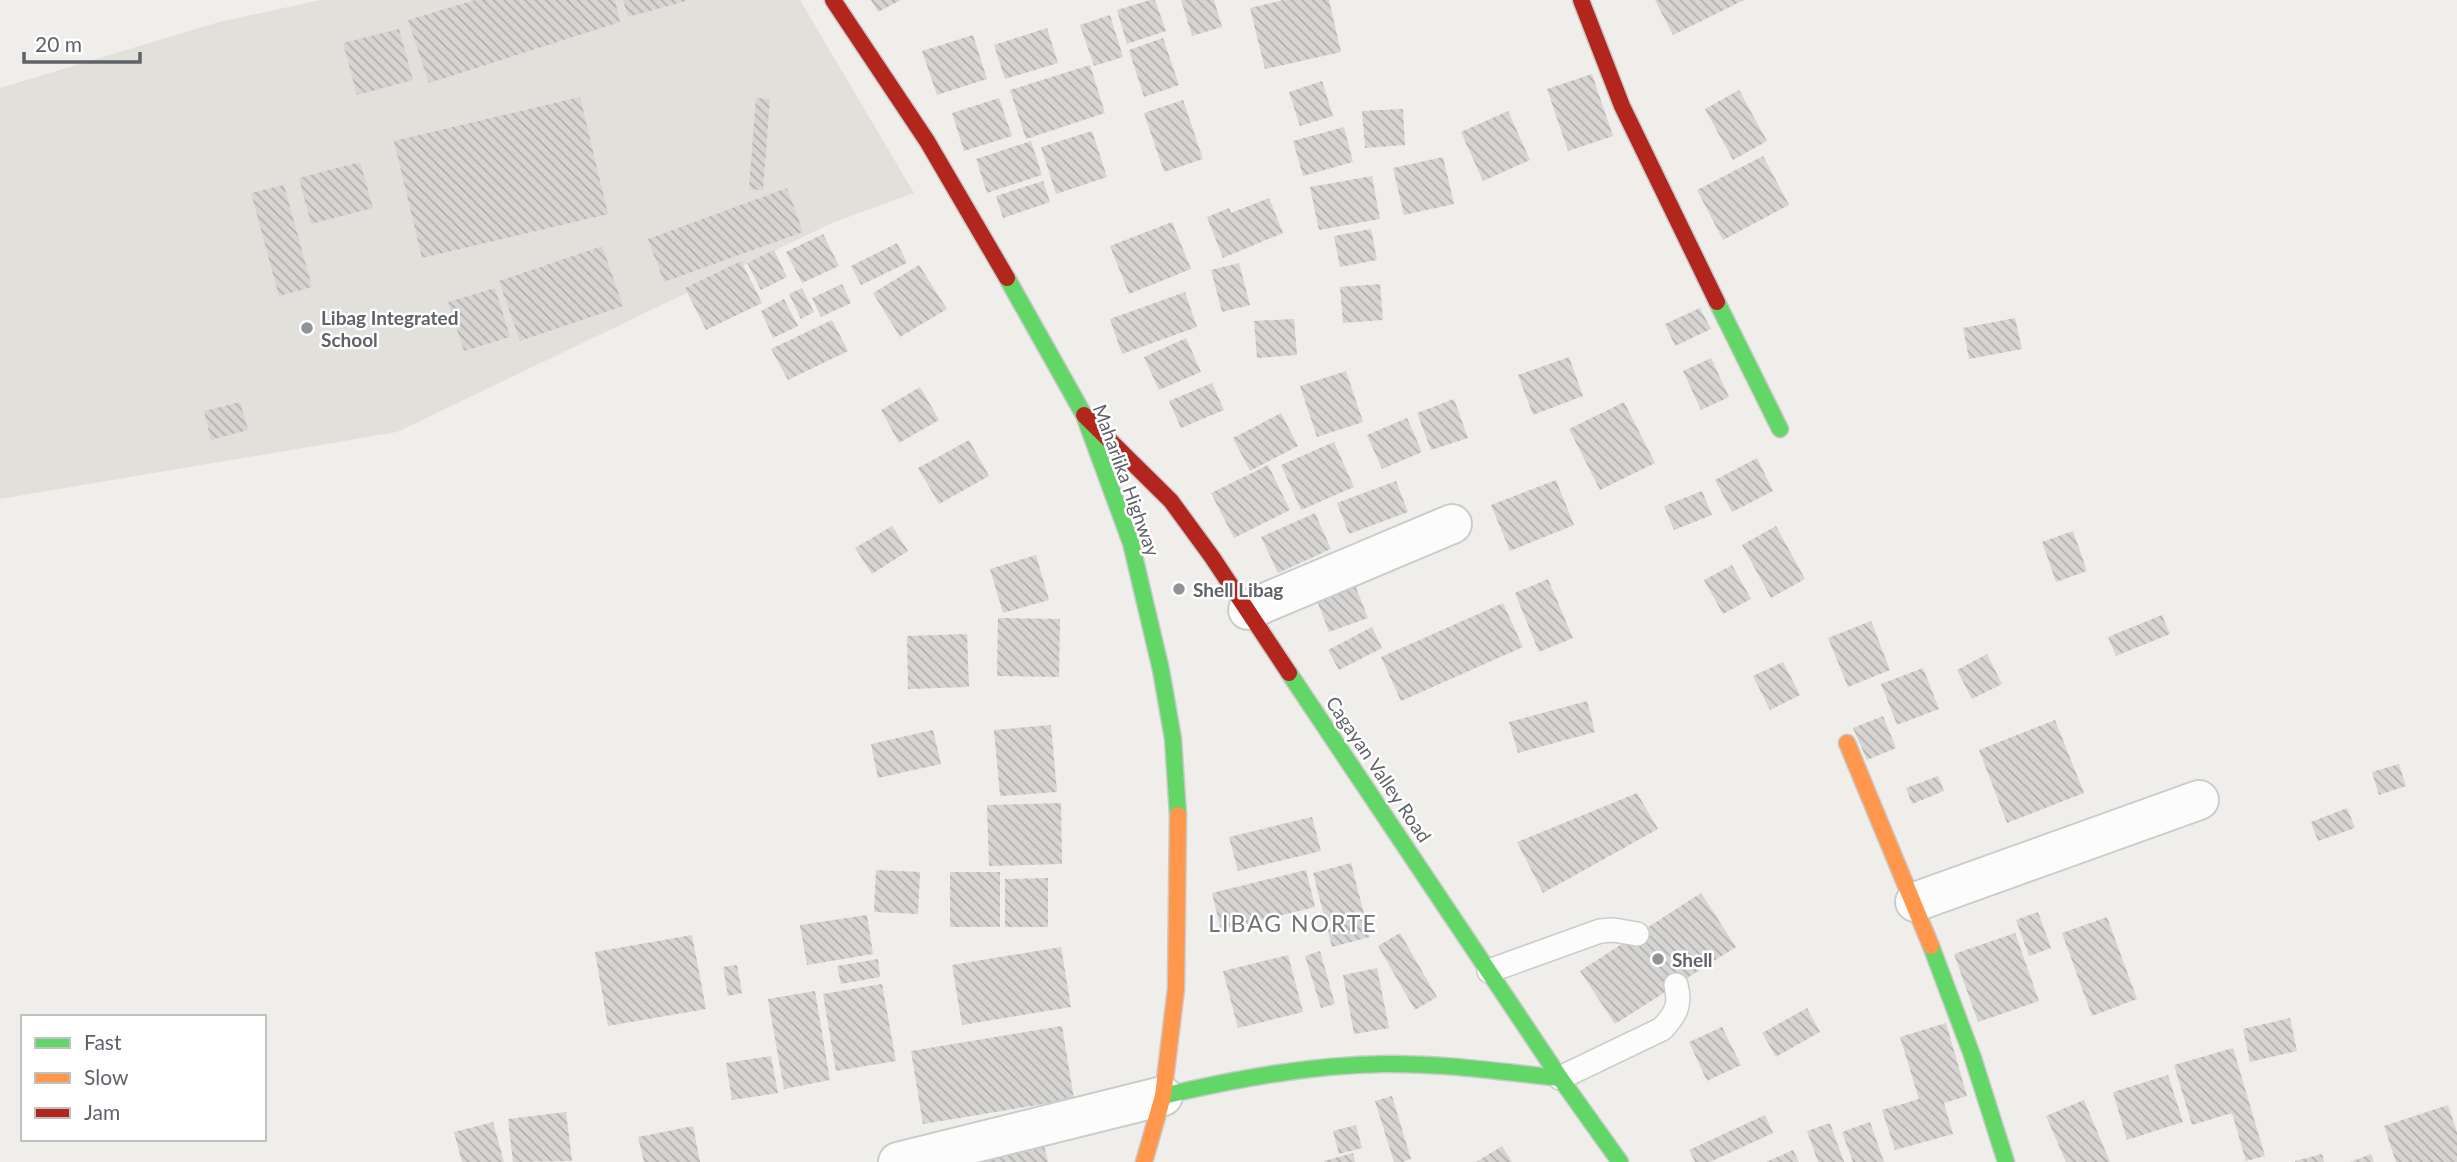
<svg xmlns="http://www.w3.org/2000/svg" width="2457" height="1162" font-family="Lato,sans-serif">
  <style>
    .education { fill: #e2e0da }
    .building { fill: url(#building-back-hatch) }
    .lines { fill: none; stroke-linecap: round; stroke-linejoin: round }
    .lane-casing { stroke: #cbcccc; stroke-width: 26 }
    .street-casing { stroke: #cbcccc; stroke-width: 42 }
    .fast-casing { stroke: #cacacb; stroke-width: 19 }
    .slow-casing { stroke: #cacacb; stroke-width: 19 }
    .jam-casing { stroke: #cacacb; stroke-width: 19 }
    .lane { stroke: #fdfcfc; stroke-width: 23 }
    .street { stroke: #fdfcfc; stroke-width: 38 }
    .fast { stroke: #63d668; stroke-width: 16 }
    .slow { stroke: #ff974d; stroke-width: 16 }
    .jam { stroke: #b3261e; stroke-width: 16 }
    .poi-dot { fill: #919496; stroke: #fff; stroke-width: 2.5 }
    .labels { text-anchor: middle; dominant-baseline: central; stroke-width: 5; stroke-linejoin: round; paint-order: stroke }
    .poi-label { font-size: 19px; font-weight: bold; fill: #5f6368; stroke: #fff; text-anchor: start }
    .street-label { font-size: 19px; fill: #5f6368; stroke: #fff }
    .quarter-label { font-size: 23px; letter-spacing: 2px; fill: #70757a; stroke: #fff }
  </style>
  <defs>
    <pattern id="building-back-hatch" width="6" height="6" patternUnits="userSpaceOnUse" patternTransform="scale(1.75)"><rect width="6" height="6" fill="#d6d5d3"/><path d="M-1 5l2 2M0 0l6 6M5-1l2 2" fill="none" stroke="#b1b0af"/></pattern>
  </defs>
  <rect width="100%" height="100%" fill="#efeeea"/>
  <path class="education" d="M 320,0 L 800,0 L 914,193 L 832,223 L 397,432 L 0,499 L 0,88 L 219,22 Z"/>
  <g class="building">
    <path d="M 475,0 L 615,0 L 620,22 L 429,83 L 408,20 Z"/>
    <path d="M 623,0 L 686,0 L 686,1 L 628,17 Z"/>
    <path d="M 871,0 L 901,0 L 878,12 Z"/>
    <path d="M 1150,0 L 1155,0 L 1166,31 L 1127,44 L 1117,10 Z"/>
    <path d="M 1181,0 L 1214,0 L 1222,27 L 1192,36 Z"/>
    <path d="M 1283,0 L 1329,0 L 1341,52 L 1265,69 L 1250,8 Z"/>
    <path d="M 1655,0 L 1744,0 L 1673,35 Z"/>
    <path d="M 1110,15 L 1123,57 L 1094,66 L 1080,25 Z"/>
    <path d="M 1047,28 L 1058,63 L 1005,79 L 994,45 Z"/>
    <path d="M 399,29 L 413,80 L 357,95 L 343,43 Z"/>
    <path d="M 973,35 L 987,79 L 937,95 L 922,51 Z"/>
    <path d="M 1163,38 L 1179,85 L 1144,97 L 1129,50 Z"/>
    <path d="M 1090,65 L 1105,113 L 1026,139 L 1010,90 Z"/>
    <path d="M 1592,74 L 1613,136 L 1568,151 L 1547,89 Z"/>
    <path d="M 1322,81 L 1333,116 L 1300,126 L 1289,92 Z"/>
    <path d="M 1739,90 L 1767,141 L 1733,160 L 1705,109 Z"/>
    <path d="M 580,97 L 608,214 L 422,258 L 394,141 Z"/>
    <path d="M 756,98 L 770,99 L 763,190 L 749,189 Z"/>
    <path d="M 999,98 L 1012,136 L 964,151 L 952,113 Z"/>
    <path d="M 1183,100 L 1203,159 L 1164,172 L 1144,113 Z"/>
    <path d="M 1403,109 L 1405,145 L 1365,148 L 1362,111 Z"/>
    <path d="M 1508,111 L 1530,160 L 1483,181 L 1461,132 Z"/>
    <path d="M 1344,127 L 1353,162 L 1303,176 L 1293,141 Z"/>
    <path d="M 1092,131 L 1107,177 L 1056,194 L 1041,147 Z"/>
    <path d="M 1031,141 L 1042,175 L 987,193 L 976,159 Z"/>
    <path d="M 1763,156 L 1789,205 L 1723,240 L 1697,190 Z"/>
    <path d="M 1443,157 L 1454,204 L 1404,215 L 1393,168 Z"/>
    <path d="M 360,162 L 373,208 L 311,224 L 299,178 Z"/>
    <path d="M 1372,176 L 1380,219 L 1319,230 L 1310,187 Z"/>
    <path d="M 1043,181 L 1050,202 L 1003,218 L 996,196 Z"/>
    <path d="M 284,185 L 312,287 L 279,296 L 251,193 Z"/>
    <path d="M 787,188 L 803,232 L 664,282 L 648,239 Z"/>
    <path d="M 1269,198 L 1283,233 L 1223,258 L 1207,217 L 1229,208 L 1231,213 Z"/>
    <path d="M 1172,222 L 1191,269 L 1129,294 L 1110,246 Z"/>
    <path d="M 1371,229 L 1377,260 L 1340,267 L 1334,236 Z"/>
    <path d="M 823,234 L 839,266 L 802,283 L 786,252 Z"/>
    <path d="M 897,243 L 907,263 L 861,285 L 851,266 Z"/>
    <path d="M 602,246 L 623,306 L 520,341 L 499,281 Z"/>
    <path d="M 774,250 L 787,277 L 761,290 L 747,263 Z"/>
    <path d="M 741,261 L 762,303 L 706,330 L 685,288 Z"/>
    <path d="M 1239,263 L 1250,305 L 1222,312 L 1211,270 Z"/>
    <path d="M 919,265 L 947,309 L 900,337 L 873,293 Z"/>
    <path d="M 842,284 L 851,303 L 821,317 L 812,298 Z"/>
    <path d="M 1380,284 L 1383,320 L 1343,323 L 1340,287 Z"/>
    <path d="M 495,288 L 510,337 L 464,351 L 448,302 Z"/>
    <path d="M 802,288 L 814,312 L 801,319 L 789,294 Z"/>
    <path d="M 1185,292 L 1197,327 L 1122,354 L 1110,319 Z"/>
    <path d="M 784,299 L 798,326 L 773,338 L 761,311 Z"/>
    <path d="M 1700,308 L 1711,329 L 1675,346 L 1665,324 Z"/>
    <path d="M 2015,318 L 2022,349 L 1969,359 L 1963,328 Z"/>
    <path d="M 1294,319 L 1297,355 L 1257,358 L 1254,321 Z"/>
    <path d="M 832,320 L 848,351 L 788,380 L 771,349 Z"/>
    <path d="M 1186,338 L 1201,372 L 1159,390 L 1144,357 Z"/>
    <path d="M 1569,357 L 1583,396 L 1533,415 L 1518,375 Z"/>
    <path d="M 1711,358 L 1729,397 L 1701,410 L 1683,371 Z"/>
    <path d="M 1346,371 L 1363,422 L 1317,437 L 1300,386 Z"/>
    <path d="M 1212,383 L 1224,410 L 1181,428 L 1169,401 Z"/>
    <path d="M 920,387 L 939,420 L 899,443 L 881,410 Z"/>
    <path d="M 1454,399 L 1468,438 L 1431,450 L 1417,413 Z"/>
    <path d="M 240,402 L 248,430 L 211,440 L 204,411 Z"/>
    <path d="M 1624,402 L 1655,463 L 1600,490 L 1569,429 Z"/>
    <path d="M 1281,413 L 1298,446 L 1250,471 L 1233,438 Z"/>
    <path d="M 1407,418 L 1422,452 L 1382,469 L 1367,435 Z"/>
    <path d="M 969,440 L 989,476 L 939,504 L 918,468 Z"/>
    <path d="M 1334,442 L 1354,487 L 1301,510 L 1281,465 Z"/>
    <path d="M 1757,458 L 1773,491 L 1732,512 L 1715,480 Z"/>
    <path d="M 1268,465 L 1290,510 L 1234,538 L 1211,493 Z"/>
    <path d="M 1556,480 L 1574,525 L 1510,551 L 1491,505 Z"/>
    <path d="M 1396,481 L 1408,512 L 1349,534 L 1337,503 Z"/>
    <path d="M 1702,491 L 1712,515 L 1674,530 L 1664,506 Z"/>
    <path d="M 1315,513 L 1331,549 L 1278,573 L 1261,537 Z"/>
    <path d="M 892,526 L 908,551 L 872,574 L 855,548 Z"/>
    <path d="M 1776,526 L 1805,579 L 1771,598 L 1742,545 Z"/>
    <path d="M 2073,531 L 2087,571 L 2056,582 L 2042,542 Z"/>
    <path d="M 1036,555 L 1049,600 L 1003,613 L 990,569 Z"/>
    <path d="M 1732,565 L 1751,599 L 1723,614 L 1704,580 Z"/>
    <path d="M 1548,579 L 1573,638 L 1539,652 L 1515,593 Z"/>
    <path d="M 1355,585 L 1368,618 L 1329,632 L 1316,598 Z"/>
    <path d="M 1503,603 L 1523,647 L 1401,701 L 1381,657 Z"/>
    <path d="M 2162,615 L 2170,634 L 2116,656 L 2108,637 Z"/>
    <path d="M 998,618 L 1060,619 L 1059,677 L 997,676 Z"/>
    <path d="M 1871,621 L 1890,670 L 1848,687 L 1828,638 Z"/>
    <path d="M 1372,627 L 1382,648 L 1339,670 L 1328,650 Z"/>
    <path d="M 967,634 L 969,687 L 908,689 L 907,636 Z"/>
    <path d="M 1987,654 L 2002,684 L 1972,699 L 1957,670 Z"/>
    <path d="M 1783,662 L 1800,695 L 1770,710 L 1753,676 Z"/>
    <path d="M 1923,668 L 1939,709 L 1897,725 L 1881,684 Z"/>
    <path d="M 1587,701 L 1595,732 L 1518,753 L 1509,722 Z"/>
    <path d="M 1883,716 L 1896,748 L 1867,760 L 1853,728 Z"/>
    <path d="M 2055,720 L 2084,793 L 2007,823 L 1979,750 Z"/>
    <path d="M 1051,725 L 1057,792 L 1000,796 L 994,730 Z"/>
    <path d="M 933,730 L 941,764 L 878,778 L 871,744 Z"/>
    <path d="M 2399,764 L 2406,786 L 2379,795 L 2372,772 Z"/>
    <path d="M 1938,776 L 1944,791 L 1912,804 L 1906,788 Z"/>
    <path d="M 1637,793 L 1658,829 L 1543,893 L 1517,842 Z"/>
    <path d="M 1061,803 L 1062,864 L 989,866 L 987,805 Z"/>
    <path d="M 2347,808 L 2355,828 L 2318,841 L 2311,822 Z"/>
    <path d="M 1312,817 L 1321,851 L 1238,871 L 1229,837 Z"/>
    <path d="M 1351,863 L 1370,937 L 1332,947 L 1313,873 Z"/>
    <path d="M 876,870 L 920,872 L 918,914 L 874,912 Z"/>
    <path d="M 1306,870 L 1315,907 L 1221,930 L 1212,893 Z"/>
    <rect x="950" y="872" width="50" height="55"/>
    <path d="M 1048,878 L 1048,927 L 1005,927 L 1005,879 Z"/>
    <path d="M 1701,893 L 1736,947 L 1615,1024 L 1580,971 Z"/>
    <path d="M 2038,912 L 2051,948 L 2029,956 L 2016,920 Z"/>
    <path d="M 867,915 L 873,954 L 807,965 L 800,925 Z"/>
    <path d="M 2107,917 L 2137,999 L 2092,1016 L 2062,933 Z"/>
    <path d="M 1400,933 L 1437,997 L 1415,1010 L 1378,946 Z"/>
    <path d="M 2015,933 L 2039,1001 L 1978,1022 L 1954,954 Z"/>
    <path d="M 692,935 L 706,1009 L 608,1026 L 595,952 Z"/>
    <path d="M 1061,947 L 1071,1007 L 962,1025 L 952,965 Z"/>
    <path d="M 1320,951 L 1335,1004 L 1321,1008 L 1305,956 Z"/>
    <path d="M 1288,955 L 1303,1012 L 1238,1028 L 1223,971 Z"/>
    <path d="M 878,959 L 880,977 L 841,984 L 837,966 Z"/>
    <path d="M 737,965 L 742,993 L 728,996 L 723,967 Z"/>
    <path d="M 1377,968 L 1389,1028 L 1354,1034 L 1343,975 Z"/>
    <path d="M 882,984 L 896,1061 L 836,1071 L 823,994 Z"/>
    <path d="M 815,991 L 830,1080 L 784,1089 L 768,999 Z"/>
    <path d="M 1807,1008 L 1820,1032 L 1776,1057 L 1762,1033 Z"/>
    <path d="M 2290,1018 L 2297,1051 L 2250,1062 L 2243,1029 Z"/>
    <path d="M 1946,1023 L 1967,1096 L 1944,1103 L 1953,1134 L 1895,1150 L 1882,1110 L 1919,1099 L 1900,1037 Z"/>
    <path d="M 1062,1026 L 1074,1099 L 923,1124 L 911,1051 Z"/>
    <path d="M 1722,1027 L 1741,1065 L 1707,1081 L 1689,1042 Z"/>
    <path d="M 2233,1048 L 2265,1156 L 2246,1161 L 2232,1113 L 2192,1125 L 2174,1065 Z"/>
    <path d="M 771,1056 L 778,1093 L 732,1100 L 726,1063 Z"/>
    <path d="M 2168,1075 L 2183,1122 L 2127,1140 L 2113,1092 Z"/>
    <path d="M 1392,1096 L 1411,1159 L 1403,1162 L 1394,1162 L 1375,1101 Z"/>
    <path d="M 2084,1100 L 2110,1162 L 2066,1162 L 2046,1116 Z"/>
    <path d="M 2448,1105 L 2457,1132 L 2457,1162 L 2396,1162 L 2384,1126 Z"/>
    <path d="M 566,1112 L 572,1161 L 513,1162 L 508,1119 Z"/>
    <path d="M 1765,1115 L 1773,1133 L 1710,1162 L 1695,1162 L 1689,1150 Z"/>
    <path d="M 493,1122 L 504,1162 L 462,1162 L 454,1132 Z"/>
    <path d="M 1870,1122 L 1884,1162 L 1853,1162 L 1842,1132 Z"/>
    <path d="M 1830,1123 L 1844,1162 L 1818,1162 L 1807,1131 Z"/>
    <path d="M 1356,1125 L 1362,1148 L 1339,1154 L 1333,1131 Z"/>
    <path d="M 693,1126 L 700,1162 L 644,1162 L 638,1137 Z"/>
    <path d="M 1041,1133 L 1048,1162 L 966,1162 Z"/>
    <path d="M 1502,1146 L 1512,1162 L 1476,1162 Z"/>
    <path d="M 1793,1150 L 1799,1162 L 1766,1162 Z"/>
    <path d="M 1353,1153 L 1355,1162 L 1324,1162 L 1324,1161 Z"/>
    <path d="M 2322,1154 L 2324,1162 L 2295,1162 L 2295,1161 Z"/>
    <path d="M 2371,1154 L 2374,1162 L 2350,1162 Z"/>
  </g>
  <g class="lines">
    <g class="lane-casing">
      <g id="lane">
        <path d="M 1489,971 L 1600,931 L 1614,930 L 1637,934"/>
        <path d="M 1560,1078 L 1662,1029 C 1676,1014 1681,1005 1676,985"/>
      </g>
    </g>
    <g class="street-casing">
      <g id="street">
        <path d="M 1248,610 L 1452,524"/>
        <path d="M 1915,902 L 2199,800"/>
        <path d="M 898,1162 L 1163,1096"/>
      </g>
    </g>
    <g class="fast-casing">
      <g id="fast">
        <path d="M 1007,278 L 1084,415 L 1131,543 L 1161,670 L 1173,739 L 1178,815"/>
        <path d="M 1717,302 L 1780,429"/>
        <path d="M 1289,673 L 1560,1078 L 1620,1162"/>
        <path d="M 1931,946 L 1972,1055 L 2006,1162"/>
        <path d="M 1163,1096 C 1236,1079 1310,1065 1384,1064 C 1443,1063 1502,1072 1560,1078"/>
      </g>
    </g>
    <g class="slow-casing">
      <g id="slow">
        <path d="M 1847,743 L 1931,946"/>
        <path d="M 1144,1162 L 1163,1096 L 1176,989 L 1178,815"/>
      </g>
    </g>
    <g class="jam-casing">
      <g id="jam">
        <path d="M 833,0 L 927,141 L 1007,278"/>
        <path d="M 1581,0 L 1622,106 L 1717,302"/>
        <path d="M 1084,415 L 1171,501 L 1212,557 L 1289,673"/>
      </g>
    </g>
    <use href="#lane" class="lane"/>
    <use href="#street" class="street"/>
    <use href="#fast" class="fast"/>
    <use href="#slow" class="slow"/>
    <use href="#jam" class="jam"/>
  </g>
  <g class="poi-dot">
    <circle cx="307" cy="328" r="7"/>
    <circle cx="1179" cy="589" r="7"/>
    <circle cx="1658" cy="959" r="7"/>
  </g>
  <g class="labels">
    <g class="poi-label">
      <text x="321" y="317">Libag Integrated<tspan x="321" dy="22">School</tspan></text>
      <text x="1193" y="589">Shell Libag</text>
      <text x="1672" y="959">Shell</text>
    </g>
    <g class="street-label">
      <text transform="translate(1127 480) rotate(70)">Maharlika Highway</text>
      <text transform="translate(1379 769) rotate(56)">Cagayan Valley Road</text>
    </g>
    <g class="quarter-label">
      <text x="1293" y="923">LIBAG NORTE</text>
    </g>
  </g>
  <rect x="21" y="1015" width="245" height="126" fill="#ffffff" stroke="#bfc1c3" stroke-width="2"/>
  <rect x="35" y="1038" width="35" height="10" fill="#63d668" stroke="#bfc1c3" stroke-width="2"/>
  <text x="84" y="1050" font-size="21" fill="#5f6368">Fast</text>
  <rect x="35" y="1073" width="35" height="10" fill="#ff974d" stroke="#bfc1c3" stroke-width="2"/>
  <text x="84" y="1085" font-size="21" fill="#5f6368">Slow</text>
  <rect x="35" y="1108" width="35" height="10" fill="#b3261e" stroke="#bfc1c3" stroke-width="2"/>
  <text x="84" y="1120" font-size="21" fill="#5f6368">Jam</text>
  <path d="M24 52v10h116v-10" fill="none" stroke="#5f6368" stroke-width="3.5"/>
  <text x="35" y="52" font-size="21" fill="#5f6368" stroke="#ffffff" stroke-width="5" paint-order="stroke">20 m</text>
</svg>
